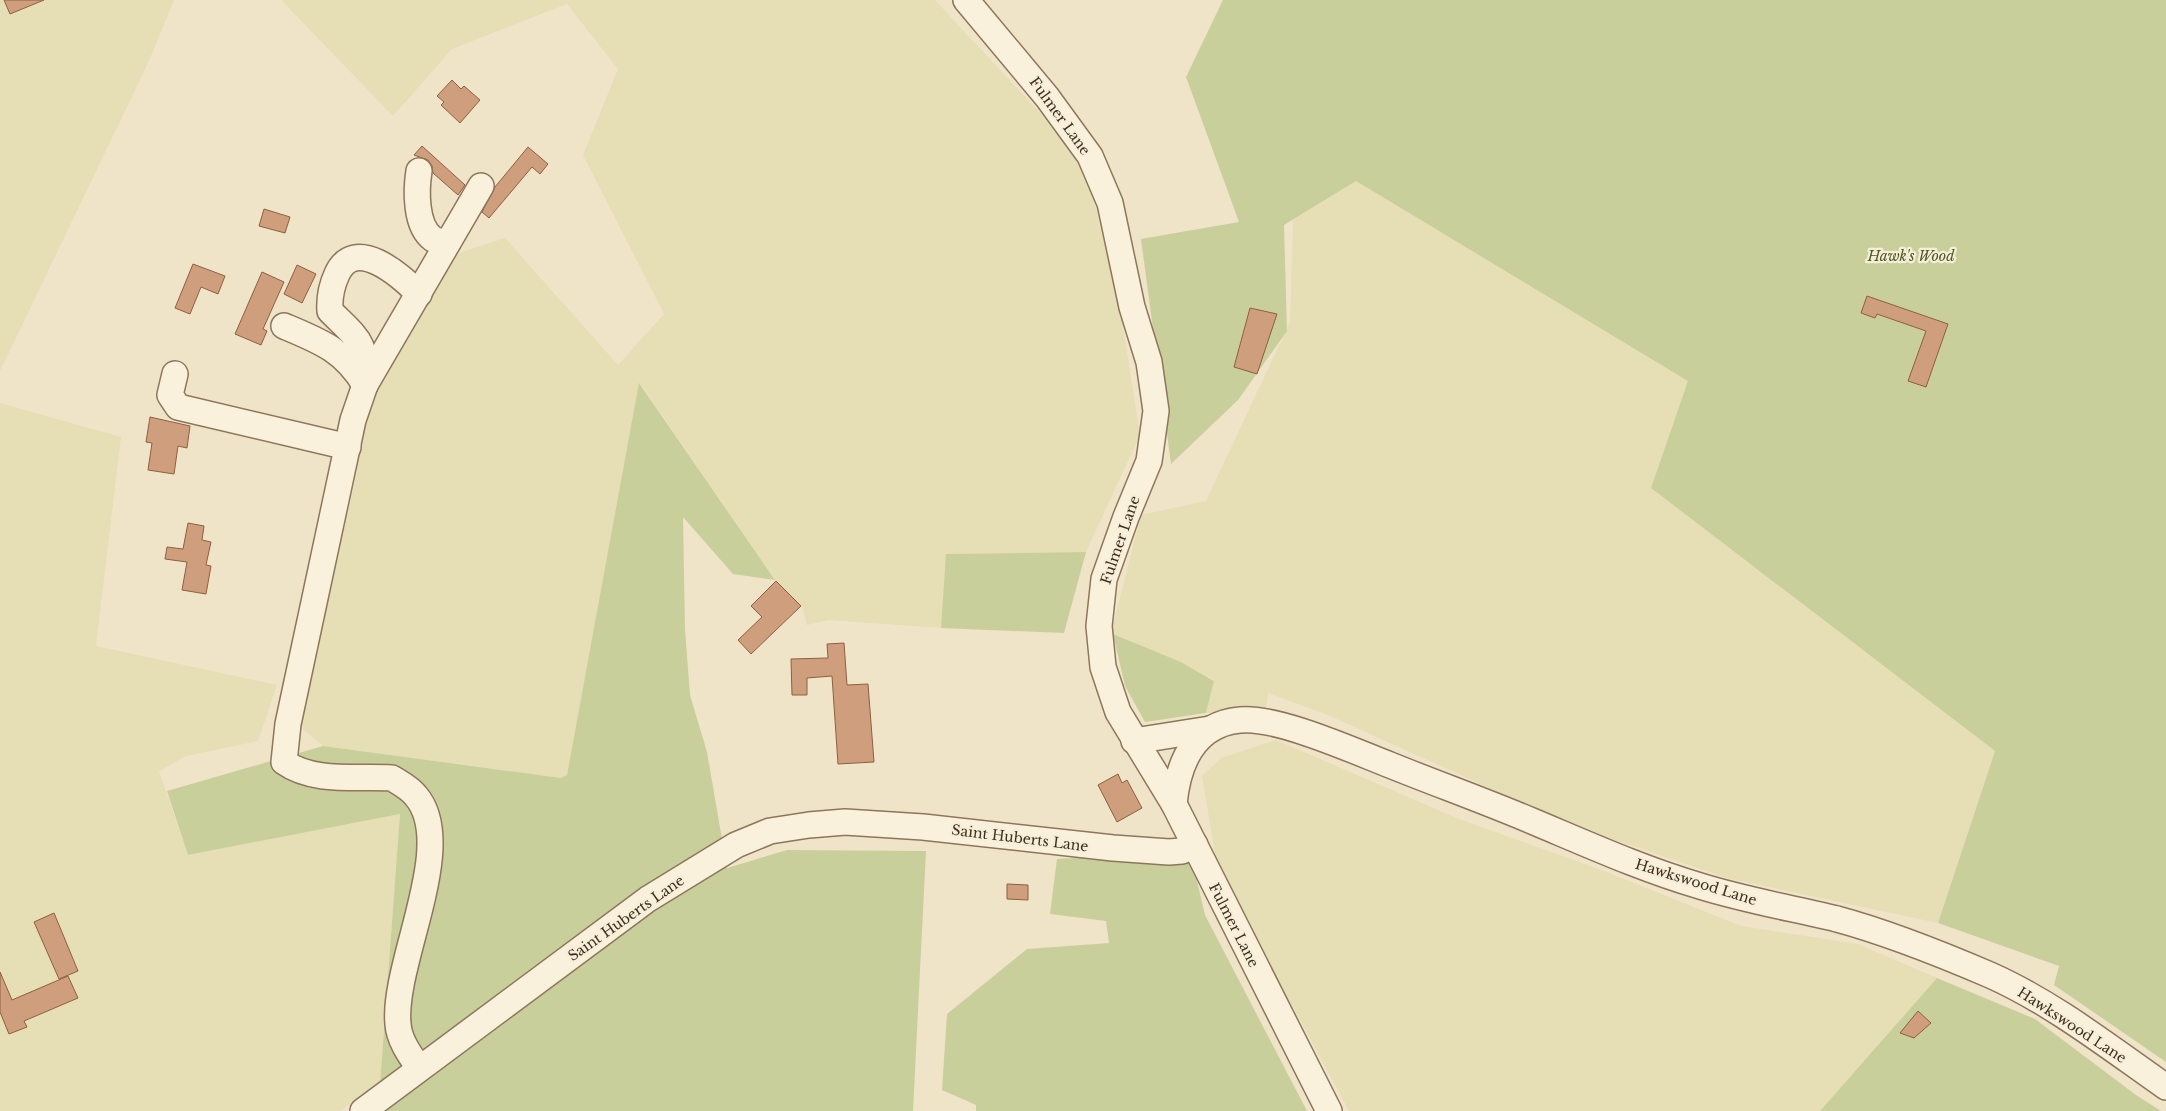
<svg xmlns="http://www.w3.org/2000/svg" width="2166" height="1111" font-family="'Libre Baskerville',serif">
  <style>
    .farmland { fill: #e6deb5 }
    .green { fill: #c9cf9b }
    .building { fill: #cf9f7d; stroke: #8d5f41 }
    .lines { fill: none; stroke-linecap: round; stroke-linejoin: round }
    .minor-casing { stroke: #8d765c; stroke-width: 28 }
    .minor { stroke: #faf1dc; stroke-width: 25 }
    .labels { text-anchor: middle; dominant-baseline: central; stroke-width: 4.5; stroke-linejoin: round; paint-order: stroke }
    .street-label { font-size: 14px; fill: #3d2e20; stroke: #f7eed8 }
    .park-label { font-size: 14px; font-style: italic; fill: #4d5a26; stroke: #f7eed8 }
  </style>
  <rect width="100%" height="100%" fill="#f0e4c8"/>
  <g class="farmland">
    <path d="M 0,0 L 174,0 L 148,63 L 0,371 Z"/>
    <path d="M 281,0 L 935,0 L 1083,159 L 1119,301 L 1140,435 L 1086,552 L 947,554 L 941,628 L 829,620 L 807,625 L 802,606 L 775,580 L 640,383 L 567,775 L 562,778 L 323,746 L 298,725 L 355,481 L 370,397 L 456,254 L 505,238 L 618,365 L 664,314 L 583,155 L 618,69 L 567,4 L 452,49 L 393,116 Z"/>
    <path d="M 1356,181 L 1689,381 L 1651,488 L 1995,751 L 1938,923 L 1727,878 L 1571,825 L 1328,715 L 1268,693 L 1266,708 L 1206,713 L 1214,680 L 1181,662 L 1111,633 L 1141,515 L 1206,501 L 1290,322 L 1293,220 Z"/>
    <path d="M 0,403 L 121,437 L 96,646 L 277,685 L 258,741 L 186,756 L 159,771 L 188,855 L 400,814 L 380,1083 L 340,1111 L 0,1111 Z"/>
    <path d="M 1276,740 L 1459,819 L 1599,869 L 1741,926 L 1858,944 L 1937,978 L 1820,1111 L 1349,1111 L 1217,866 L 1202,776 L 1221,758 Z"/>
  </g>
  <g class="green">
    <path d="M 1223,0 L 2166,0 L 2166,1062 L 2054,985 L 2059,966 L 1938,923 L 1995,751 L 1651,488 L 1688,381 L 1356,181 L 1284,225 L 1287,331 L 1238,400 L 1171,464 L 1141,239 L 1239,222 L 1186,77 Z"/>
    <path d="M 639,383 L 775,580 L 733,574 L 683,517 L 685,629 L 690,695 L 707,752 L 727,868 L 787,850 L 926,851 L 913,1111 L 378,1111 L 400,814 L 188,855 L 167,791 L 323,746 L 561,778 L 567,775 Z"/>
    <path d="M 1086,552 L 1064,633 L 941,628 L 946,554 Z"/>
    <path d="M 1113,634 L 1181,662 L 1214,681 L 1206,713 L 1145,722 L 1125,686 Z"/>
    <path d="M 1126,855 L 1192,860 L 1205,915 L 1307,1111 L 976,1111 L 976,1105 L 942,1090 L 947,1014 L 1027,949 L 1109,943 L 1106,921 L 1050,914 L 1057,859 Z"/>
    <path d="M 1937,978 L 2035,1019 L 2136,1095 L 2161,1111 L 1820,1111 Z"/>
  </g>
  <g class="building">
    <path d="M 4,0 L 44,0 L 10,14 Z"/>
    <path d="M 452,80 L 461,89 L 464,86 L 480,100 L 460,123 L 441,105 L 444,102 L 437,96 Z"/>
    <path d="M 422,146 L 465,185 L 458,195 L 433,173 L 432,166 L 428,160 L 414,155 Z"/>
    <path d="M 528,147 L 548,164 L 540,174 L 532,167 L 489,218 L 482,212 L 495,187 Z"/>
    <path d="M 264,209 L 290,217 L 285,233 L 259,226 Z"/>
    <path d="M 193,264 L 225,276 L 218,294 L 201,287 L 190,314 L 175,308 Z"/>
    <path d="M 297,265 L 316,274 L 302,303 L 284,294 Z"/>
    <path d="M 262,272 L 284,282 L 263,329 L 267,331 L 261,345 L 235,334 Z"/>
    <path d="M 1867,296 L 1948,324 L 1926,387 L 1908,381 L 1926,331 L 1877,314 L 1875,318 L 1861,313 Z"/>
    <path d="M 1250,308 L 1277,314 L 1257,374 L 1234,367 Z"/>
    <path d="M 150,417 L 190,426 L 187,448 L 178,446 L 174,474 L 148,470 L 152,443 L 146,442 Z"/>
    <path d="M 188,523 L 204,526 L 202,540 L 211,542 L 206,565 L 211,566 L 206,594 L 182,590 L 187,562 L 165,559 L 167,547 L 183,549 Z"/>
    <path d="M 776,581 L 801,606 L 751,654 L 738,640 L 762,617 L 751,606 Z"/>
    <path d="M 844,643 L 847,685 L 868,684 L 874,762 L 838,764 L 832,676 L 807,678 L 807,695 L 792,695 L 791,659 L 828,658 L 827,644 Z"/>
    <path d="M 1118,774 L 1122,783 L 1127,780 L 1142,808 L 1117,822 L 1098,785 Z"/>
    <path d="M 1007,884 L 1028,885 L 1028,900 L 1007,899 Z"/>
    <path d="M 54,913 L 78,971 L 59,979 L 34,922 Z"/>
    <path d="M 0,972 L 12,1000 L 68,976 L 78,998 L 24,1021 L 27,1027 L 9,1034 L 0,1012 Z"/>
    <path d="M 1918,1011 L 1931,1023 L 1914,1038 L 1900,1033 Z"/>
  </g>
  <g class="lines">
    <g class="minor-casing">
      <g id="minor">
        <path d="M 966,0 L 1047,97 L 1090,156 L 1110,203 L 1132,307 L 1149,362 L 1156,411 L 1149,461 L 1126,517 L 1104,579 L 1099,626 L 1103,667 L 1118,712 L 1174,804 L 1329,1111"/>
        <path d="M 419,171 C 416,190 415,226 433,239 C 437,241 444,242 448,242"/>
        <path d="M 284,326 C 320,341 344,350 365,385"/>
        <path d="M 175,374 L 170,395 L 178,407 L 348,447"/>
        <path d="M 365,385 C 365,340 361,342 330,311 C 329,297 331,287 337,274 C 355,235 400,275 419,294"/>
        <path d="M 1134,741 L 1210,729"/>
        <path d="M 1174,804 C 1178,763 1194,724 1240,720 C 1276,716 1354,751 1390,765 C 1437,784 1485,801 1532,821 C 1587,844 1642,869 1700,886 C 1745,900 1791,908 1837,919 C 1889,933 1941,954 1990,975 C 2053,1003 2110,1048 2166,1087"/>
        <path d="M 419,1068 C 410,1055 399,1040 398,1024 C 392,964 458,845 416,796 C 410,788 400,783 392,778 C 357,776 313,783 284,762 L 288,724 L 353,420 L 365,385 L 481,186"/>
        <path d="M 363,1111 L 648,899 L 736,845 L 770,831 L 809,825 L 845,822 L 923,827 L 1113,848 L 1169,852 L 1182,851 L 1195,845"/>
      </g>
    </g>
    <use href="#minor" class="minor"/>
  </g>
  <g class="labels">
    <g class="street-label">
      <text transform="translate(1060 116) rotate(54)">Fulmer Lane</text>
      <text transform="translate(1120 540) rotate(-71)">Fulmer Lane</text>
      <text transform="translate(1020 838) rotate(7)">Saint Huberts Lane</text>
      <text transform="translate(1696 882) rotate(17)">Hawkswood Lane</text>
      <text transform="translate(626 918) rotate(-35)">Saint Huberts Lane</text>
      <text transform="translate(1234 925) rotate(63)">Fulmer Lane</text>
      <text transform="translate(2072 1025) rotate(33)">Hawkswood Lane</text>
    </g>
    <g class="park-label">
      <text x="1911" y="256">Hawk's Wood</text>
    </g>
  </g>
</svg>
